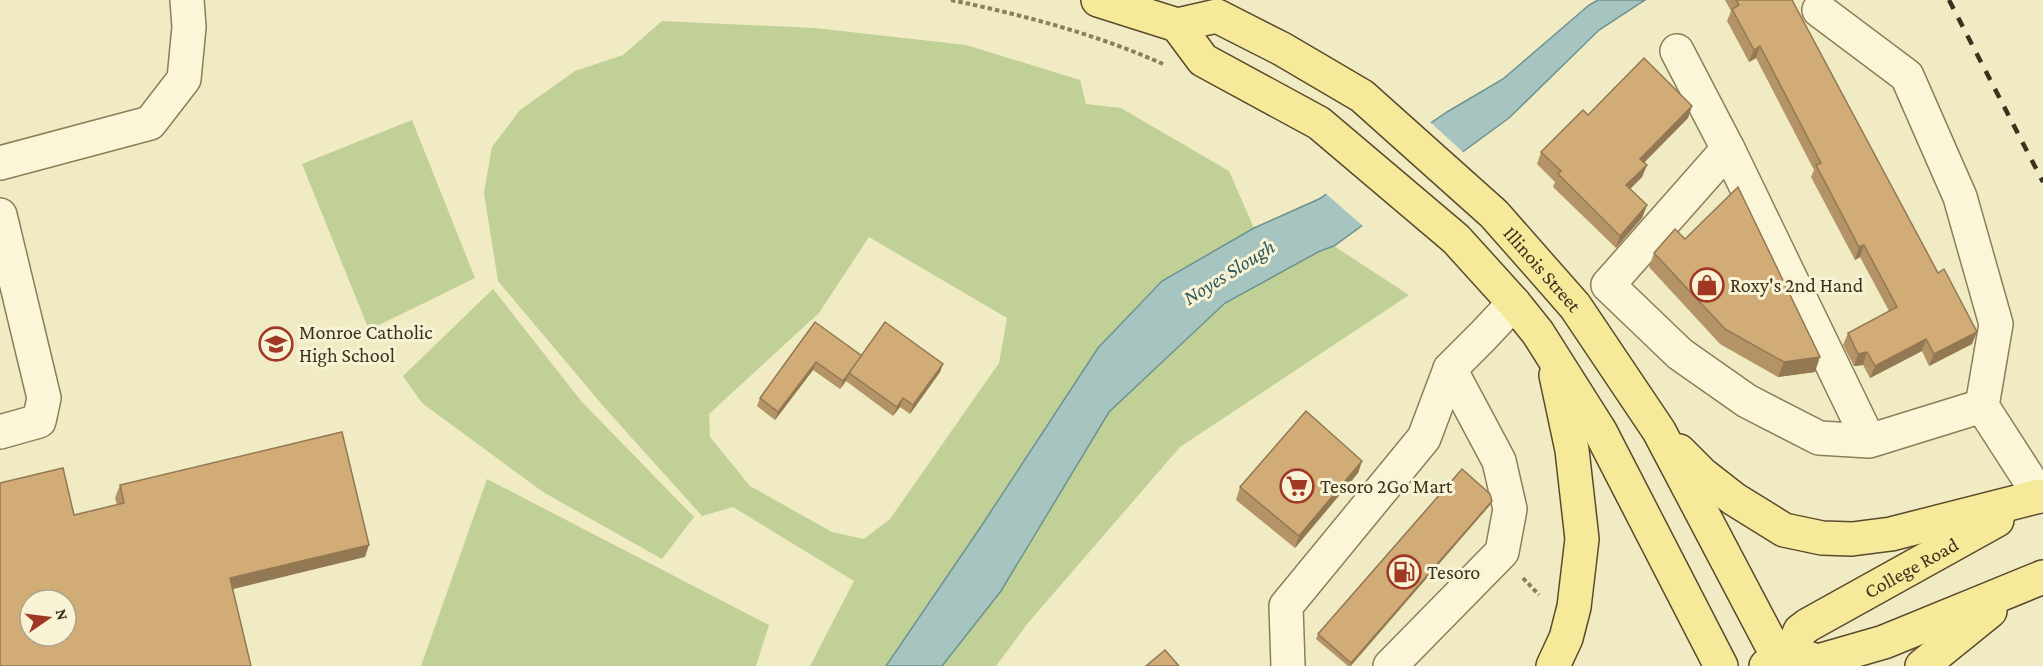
<svg xmlns="http://www.w3.org/2000/svg" width="2043" height="666" font-family="'Crimson Pro',serif">
  <style>
    .green { fill: #c0d096; fill-rule: evenodd }
    .water { fill: #a6c4c0; stroke: #6c9390; stroke-width: 1.5 }
    .pier { fill: #f1ebc4 }
    .lines { fill: none; stroke-linecap: round; stroke-linejoin: round }
    .minor-casing { stroke: #8d7d59; stroke-width: 36 }
    .major-casing { stroke: #5a4a2d; stroke-width: 36 }
    .path { stroke: #8d7d59; stroke-width: 4; stroke-dasharray: 4.5 3; stroke-linecap: butt }
    .minor { stroke: #fbf6d8; stroke-width: 33 }
    .major { stroke: #f6e999; stroke-width: 33 }
    .rail { stroke: #3c311e; stroke-width: 4.5; stroke-dasharray: 10 10; stroke-linecap: butt }
    .wall { fill: #b49466 }
    .shaded-wall { fill: #927853 }
    .building { fill: #d1ac77; stroke: #927853; stroke-width: 1.5; fill-rule: evenodd }
    .labels { text-anchor: middle; dominant-baseline: central; stroke-width: 6; stroke-linejoin: round; paint-order: stroke }
    .street-label { font-size: 20px; fill: #3c311e; stroke: #f8f3d4 }
    .poi-label { font-size: 20px; fill: #3c311e; stroke: #f8f3d4; text-anchor: start }
    .water-label { font-size: 21px; font-style: italic; fill: #2c575c; stroke: #f8f3d4 }
  </style>
  <rect width="100%" height="100%" fill="#f1ebc4"/>
  <g class="green">
    <path d="M 662,21 L 815,28 L 966,45 L 1080,80 L 1086,104 L 1121,108 L 1229,171 L 1254,228 L 1162,281 L 1098,348 L 980,528 L 886,666 L 810,666 L 854,581 L 733,507 L 702,516 L 604,407 L 498,281 L 484,193 L 492,147 L 520,110 L 575,71 L 623,55 ZM 869,237 L 1007,318 L 999,363 L 890,519 L 864,539 L 832,532 L 750,486 L 710,437 L 709,414 L 819,313 Z"/>
    <path d="M 412,120 L 475,278 L 369,330 L 302,164 Z"/>
    <path d="M 1334,246 L 1409,295 L 1180,447 L 1028,623 L 996,666 L 942,666 L 1001,591 L 1109,412 L 1225,303 L 1320,251 Z"/>
    <path d="M 493,289 L 582,402 L 694,517 L 662,559 L 543,492 L 422,403 L 403,376 Z"/>
    <path d="M 487,479 L 769,625 L 756,666 L 421,666 Z"/>
  </g>
  <path class="water" d="M 1598,0 L 1645,0 L 1599,30 L 1509,118 L 1334,246 L 1320,251 L 1225,303 L 1109,412 L 1001,591 L 942,666 L 886,666 L 980,528 L 1098,348 L 1162,281 L 1254,228 L 1319,199 L 1447,112 L 1503,79 L 1589,5 Z"/>
  <path class="pier" d="M 1429,121 L 1464,153 L 1364,227 L 1324,192 Z"/>
  <g class="lines">
    <g class="minor-casing">
      <g id="minor">
        <path d="M 1819,10 L 1907,76 L 1960,197 L 1996,324 L 1982,406 L 2040,496"/>
        <path d="M 1677,51 L 1728,149"/>
        <path d="M 0,163 L 150,123 L 184,79 L 189,27 L 187,0"/>
        <path d="M 0,215 L 44,398 L 39,421 L 0,432"/>
        <path d="M 1869,441 L 1728,149 L 1608,285 L 1680,354 L 1747,401 L 1819,438 L 1869,441 L 1982,406"/>
        <path d="M 1288,666 L 1286,606 L 1424,438 L 1450,369 L 1483,336 L 1514,303"/>
        <path d="M 1390,666 L 1502,552 L 1510,509 L 1499,461 L 1450,369"/>
      </g>
    </g>
    <g class="major-casing">
      <g id="major">
        <path id="s1" d="M 1098,0 L 1177,25 L 1217,16 L 1282,49 L 1362,96 L 1494,214 L 1575,306 L 1659,431 L 1779,659"/>
        <path d="M 1177,25 L 1203,60 L 1319,123 L 1456,239 L 1514,303 L 1538,333 L 1600,431 L 1721,666"/>
        <path d="M 1679,451 L 1702,474 L 1734,499 L 1784,530 L 1822,538 L 1852,539 L 1891,534 L 2040,496"/>
        <path d="M 1791,653 L 1818,661 L 1884,642 L 2043,577"/>
        <path d="M 1553,666 L 1566,638 L 1574,607 L 1582,539 L 1572,450 L 1556,375"/>
        <path id="s2" d="M 1766,666 L 1791,653 L 1800,631 L 1808,625 L 1997,520"/>
        <path d="M 1922,666 L 1990,611"/>
      </g>
    </g>
    <g class="path">
      <path d="M 951,0 C 1023,15 1096,34 1163,64"/>
      <path d="M 1523,578 L 1539,595"/>
    </g>
    <use href="#minor" class="minor"/>
    <use href="#major" class="major"/>
    <path class="rail" d="M 1949,0 L 2043,182"/>
  </g>
  <g class="wall">
    <path d="M 1725,0 L 1792,0 L 1972,344 L 1929,366 L 1922,351 L 1870,378 L 1863,365 L 1854,366 L 1843,345 L 1848,333 L 1889,311 L 1860,257 L 1855,260 L 1811,177 L 1814,170 L 1756,58 L 1749,62 L 1727,21 L 1731,11 Z"/>
    <path d="M 1692,106 L 1688,118 L 1644,162 L 1647,165 L 1642,177 L 1630,189 L 1647,205 L 1642,218 L 1616,248 L 1553,187 L 1555,182 L 1537,164 L 1541,152 L 1588,115 Z"/>
    <path d="M 1654,253 L 1815,372 L 1778,377 L 1720,344 L 1649,267 Z"/>
    <path d="M 815,322 L 862,356 L 943,364 L 940,372 L 910,414 L 900,407 L 893,416 L 846,381 L 840,389 L 813,370 L 775,420 L 757,406 L 760,398 Z"/>
    <path d="M 1362,461 L 1358,473 L 1295,548 L 1236,500 L 1240,487 Z"/>
    <path d="M 120,485 L 365,557 L 74,515 L 117,505 L 115,498 Z"/>
    <path d="M 1492,501 L 1490,505 L 1351,666 L 1348,666 L 1316,639 L 1318,634 Z"/>
  </g>
  <g class="shaded-wall">
    <path d="M 1760,46 L 1756,58 L 1749,62 L 1754,50 Z"/>
    <path d="M 1692,106 L 1688,118 L 1636,171 L 1640,159 Z"/>
    <path d="M 1647,165 L 1642,177 L 1622,197 L 1626,185 Z"/>
    <path d="M 1647,205 L 1642,218 L 1616,248 L 1620,236 Z"/>
    <path d="M 1864,245 L 1860,257 L 1855,260 L 1859,247 Z"/>
    <path d="M 1977,332 L 1972,344 L 1929,366 L 1934,354 Z"/>
    <path d="M 1926,339 L 1922,351 L 1870,378 L 1875,366 Z"/>
    <path d="M 1867,352 L 1863,365 L 1854,366 L 1858,354 Z"/>
    <path d="M 1820,357 L 1815,372 L 1778,377 L 1784,362 Z"/>
    <path d="M 816,362 L 813,370 L 775,420 L 778,412 Z"/>
    <path d="M 943,364 L 940,372 L 910,414 L 913,405 Z"/>
    <path d="M 849,373 L 846,381 L 840,389 L 843,381 Z"/>
    <path d="M 903,398 L 900,407 L 893,416 L 897,407 Z"/>
    <path d="M 1362,461 L 1358,473 L 1295,548 L 1299,536 Z"/>
    <path d="M 1492,501 L 1490,505 L 1350,666 L 1351,663 Z"/>
    <path d="M 369,545 L 365,557 L 225,591 L 230,578 Z"/>
  </g>
  <g class="building">
    <path d="M 1736,0 L 1792,0 L 1938,273 L 1944,269 L 1977,332 L 1934,354 L 1926,339 L 1875,366 L 1867,352 L 1858,354 L 1848,333 L 1897,307 L 1864,245 L 1859,247 L 1816,165 L 1821,163 L 1760,46 L 1754,50 L 1732,9 L 1739,5 Z"/>
    <path d="M 1644,58 L 1692,106 L 1640,159 L 1647,165 L 1626,185 L 1647,205 L 1620,236 L 1558,174 L 1561,171 L 1541,152 L 1583,110 L 1588,115 Z"/>
    <path d="M 1738,187 L 1820,357 L 1784,362 L 1725,329 L 1654,253 L 1675,229 L 1685,239 Z"/>
    <path d="M 815,322 L 862,356 L 843,381 L 816,362 L 778,412 L 760,398 Z"/>
    <path d="M 885,322 L 943,364 L 913,405 L 903,398 L 897,407 L 849,373 Z"/>
    <path d="M 1306,411 L 1362,461 L 1299,536 L 1240,487 Z"/>
    <path d="M 342,432 L 369,545 L 230,578 L 251,666 L 0,666 L 0,483 L 63,468 L 74,515 L 124,503 L 120,485 ZM 30,600 L 66,600 L 66,636 L 30,636 Z"/>
    <path d="M 1462,469 L 1490,494 L 1492,501 L 1351,663 L 1318,634 Z"/>
    <path d="M 1165,650 L 1179,666 L 1146,666 Z"/>
  </g>
  <defs>
    <g id="shop-ring" transform="scale(1.725)"><circle r="9.5" fill="#f8f3d4" stroke="#a03825" stroke-width="1.5"/><path d="M-5-2.5h2.3a2.7 3.5 0 0 1 5.4 0H5L5.5 6h-11ZM-1.5-2.5h3a1.5 2.3 0 0 0-3 0Z" fill="#a03825"/></g>
    <g id="school-ring" transform="scale(1.725)"><circle r="9.5" fill="#f8f3d4" stroke="#a03825" stroke-width="1.5"/><path d="M0-5L7-2L0 1L-7-2ZM-4 1L0 2.5L4 1V4Q0 6-4 4Z" fill="#a03825"/></g>
    <g id="supermarket-ring" transform="scale(1.725)"><circle r="9.5" fill="#f8f3d4" stroke="#a03825" stroke-width="1.5"/><path d="M-6-5.5h2.5l.6 2H6L4.5 2H-2.5L-4.4-4H-6ZM-1.5 3.2a1.3 1.3 0 1 0 .1 0ZM3 3.2a1.3 1.3 0 1 0 .1 0Z" fill="#a03825"/></g>
    <g id="fuel-ring" transform="scale(1.725)"><circle r="9.5" fill="#f8f3d4" stroke="#a03825" stroke-width="1.5"/><path d="M-5.5-6h7V0h2V4h1.3V-2.5L3-4.5l.8-.8L6-3V5H2.5V1h-1V6h-7ZM-4.2-4.7v3.2H.2V-4.7Z" fill="#a03825"/></g>
  </defs>
  <g fill-rule="evenodd">
    <use href="#shop-ring" x="1707" y="285"/>
    <use href="#school-ring" x="276" y="344"/>
    <use href="#supermarket-ring" x="1297" y="486"/>
    <use href="#fuel-ring" x="1404" y="572"/>
  </g>
  <g class="labels">
    <g class="street-label">
      <text stroke="none"><textPath href="#s1" startOffset="540">Illinois Street</textPath></text>
      <text stroke="none"><textPath href="#s2" startOffset="180">College Road</textPath></text>
    </g>
    <g class="poi-label">
      <text x="1730" y="285">Roxy's 2nd Hand</text>
      <text x="299" y="332">Monroe Catholic<tspan x="299" dy="23">High School</tspan></text>
      <text x="1320" y="486">Tesoro 2Go Mart</text>
      <text x="1427" y="572">Tesoro</text>
    </g>
    <g class="water-label">
      <text transform="translate(1229 272) rotate(-32)">Noyes Slough</text>
    </g>
  </g>
  <g transform="translate(48 618) rotate(76)"><circle r="28" fill="#f8f3d4" stroke="#ada58b" stroke-width="1.5"/>
  <path d="M0-4.5L10 22L0 15L-10 22Z" fill="#a03825"/>
  <text y="-9" font-size="16" font-weight="bold" text-anchor="middle" fill="#3c311e">N</text>
  </g>
</svg>
